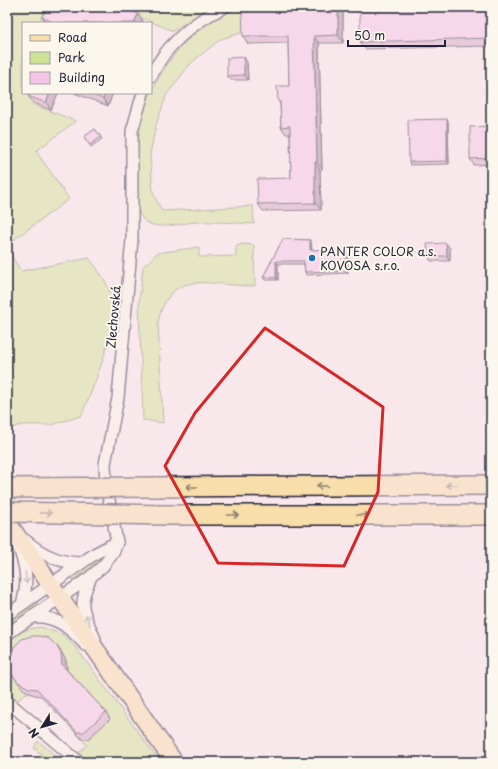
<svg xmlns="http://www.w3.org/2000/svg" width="498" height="769" font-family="'Playpen Sans',sans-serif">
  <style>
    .green { fill: #cee296; stroke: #788268 }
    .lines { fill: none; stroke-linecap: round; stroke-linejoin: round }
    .street-casing { stroke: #22223b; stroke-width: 14 }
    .primary-casing { stroke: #22223b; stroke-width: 20 }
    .highway-casing { stroke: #22223b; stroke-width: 22 }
    .street { stroke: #fbf7ec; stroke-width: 11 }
    .primary { stroke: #f8deab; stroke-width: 17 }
    .highway { stroke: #f8deab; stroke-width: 19 }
    .highway-bridge-casing { stroke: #22223b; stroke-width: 22; stroke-linecap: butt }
    .highway-bridge { stroke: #f8deab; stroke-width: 19 }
    .wall { fill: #d2a9c8; stroke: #22223b }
    .shaded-wall { fill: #ab8aa2; stroke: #22223b }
    .building { fill: #f4c5e8; stroke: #22223b }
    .oneway { stroke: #8d8073 }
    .oneway2 { stroke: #99979c }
    .marked { fill: none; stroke: #d62828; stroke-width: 3; stroke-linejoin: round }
    .poi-dot { fill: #1f6fb2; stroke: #fbf7ec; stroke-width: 1.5 }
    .labels { text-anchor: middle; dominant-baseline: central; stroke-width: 4; stroke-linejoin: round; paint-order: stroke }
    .poi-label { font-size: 12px; fill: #22223b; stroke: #fbf7ec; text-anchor: start }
    .street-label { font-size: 12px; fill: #22223b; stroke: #fbf7ec }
  </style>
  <rect width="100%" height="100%" fill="#f9e8eb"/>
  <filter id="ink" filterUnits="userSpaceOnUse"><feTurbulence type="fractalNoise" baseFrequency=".025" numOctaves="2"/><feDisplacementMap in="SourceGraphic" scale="8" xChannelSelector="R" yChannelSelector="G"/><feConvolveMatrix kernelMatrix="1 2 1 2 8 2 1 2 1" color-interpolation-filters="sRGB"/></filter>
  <g filter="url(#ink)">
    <g class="green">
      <path d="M 7,7 L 45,7 L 39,23 L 23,23 L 23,93 L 36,93 L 32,104 L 76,121 L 36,151 L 69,199 L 7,245 Z"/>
      <path d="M 115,7 L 209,7 L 173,31 Z"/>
      <path d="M 238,7 L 248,7 L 248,31 L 221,39 L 191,63 L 167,94 L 156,125 L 150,154 L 153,193 L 162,211 L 253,206 L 254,224 C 235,223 215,221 196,222 C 181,223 161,230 148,223 C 135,217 137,196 137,185 C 137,163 137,139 142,118 C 149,87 174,49 199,30 C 211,20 225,14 238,7 Z"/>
      <path d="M 243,244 L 254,245 L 255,286 C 211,287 171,265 158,322 L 163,423 L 143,420 L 139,303 L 143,267 L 157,253 L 199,247 L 199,257 L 236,256 L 236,246 Z"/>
      <path d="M 7,249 L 21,271 L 89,258 C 98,270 109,284 112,299 C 118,328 93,389 81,416 L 51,425 L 22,425 L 7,429 Z"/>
      <path d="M 101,556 L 103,559 L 73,580 L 72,576 Z"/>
      <path d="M 36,602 L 38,604 L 34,607 L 7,626 L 7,621 Z"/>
      <path d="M 41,627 L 63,635 L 75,646 L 160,762 L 89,762 L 79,752 L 87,745 L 42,696 L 26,693 L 17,701 L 7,691 L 7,642 C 16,632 28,628 41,627 Z"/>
      <path d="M 38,741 L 63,762 L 50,762 L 34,748 Z"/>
    </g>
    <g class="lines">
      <g class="street-casing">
        <g id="street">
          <path d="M 151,76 C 166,45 194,22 224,7"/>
          <path d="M 25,540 C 41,554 59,563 81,563"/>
          <path d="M 17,543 C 26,566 29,581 22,604"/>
          <path d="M 91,577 C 77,606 83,611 95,639"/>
          <path d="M 7,615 L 96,553 L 117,542"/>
          <path d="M 31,617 C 57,615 69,628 86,645"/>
          <path d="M 7,634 L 89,578 L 103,566 L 113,553 L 117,542 L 106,484 L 105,464 L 118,398 L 132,239 L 132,131 L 143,93"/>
          <path d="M 7,701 L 79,762"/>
        </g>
      </g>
      <g class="primary-casing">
        <path id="primary" d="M 7,522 L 174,762"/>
      </g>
      <g class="highway-casing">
        <g id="highway">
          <path d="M 156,487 L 491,485"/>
          <path d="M 166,515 L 491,515"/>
        </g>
      </g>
      <use href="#street" class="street"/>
      <use href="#primary" class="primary"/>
      <use href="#highway" class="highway"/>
      <g class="highway-bridge-casing">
        <g id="highway-bridge">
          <path d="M 7,488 L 156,487"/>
          <path d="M 7,512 L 166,515"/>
        </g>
      </g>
      <use href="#highway-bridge" class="highway-bridge"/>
    </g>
    <g class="wall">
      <path d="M 491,8 L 491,46 L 365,49 L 360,42 Z"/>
      <path d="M 343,9 L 343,43 L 319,43 L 322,169 L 320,170 L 321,210 L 263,211 L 258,204 L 291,178 L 290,134 L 286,134 L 281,127 L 280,104 L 278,101 L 289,86 L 288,43 L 248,44 L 243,36 Z"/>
      <path d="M 138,14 L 143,21 L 142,23 L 46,23 L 42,17 Z"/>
      <path d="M 247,62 L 248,80 L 231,80 L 227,76 Z"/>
      <path d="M 29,93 L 58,93 L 51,110 L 34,103 L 28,96 Z"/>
      <path d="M 74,93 L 113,93 L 108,106 Z"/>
      <path d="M 448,121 L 449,164 L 410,165 L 409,162 Z"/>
      <path d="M 491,126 L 491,164 L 474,165 L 470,159 Z"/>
      <path d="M 95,129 L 102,139 L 91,147 L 84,137 Z"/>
      <path d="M 283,239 L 310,240 L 311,242 L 312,250 L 348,252 L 348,273 L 306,275 L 305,272 L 304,264 L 278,264 L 278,280 L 265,280 L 263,277 Z"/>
      <path d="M 450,248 L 450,261 L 431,261 L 428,256 Z"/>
      <path d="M 57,646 L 62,653 L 66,661 L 67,670 L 106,712 L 110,719 L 88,739 L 82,739 L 41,696 L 34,695 L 23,689 L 11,673 Z"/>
    </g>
    <g class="shaded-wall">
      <path d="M 338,7 L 341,7 L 343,9 L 343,43 L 338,35 Z"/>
      <path d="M 138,14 L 143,21 L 142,23 L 134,23 Z"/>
      <path d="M 314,36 L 319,43 L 322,169 L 317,162 Z"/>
      <path d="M 244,57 L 247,62 L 248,80 L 244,75 Z"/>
      <path d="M 50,93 L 58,93 L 51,110 L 46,103 Z"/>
      <path d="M 105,93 L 113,93 L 108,106 L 103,99 Z"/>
      <path d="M 447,119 L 448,121 L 449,164 L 447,161 Z"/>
      <path d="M 315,162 L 320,170 L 321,210 L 315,203 Z"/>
      <path d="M 310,240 L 311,242 L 312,253 L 310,250 Z"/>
      <path d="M 446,243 L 450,248 L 450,261 L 447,256 Z"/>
      <path d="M 346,249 L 348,252 L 348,273 L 346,271 Z"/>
      <path d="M 276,261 L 278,264 L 278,280 L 276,278 Z"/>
      <path d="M 57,646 L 62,653 L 66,661 L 67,672 L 62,665 Z"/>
    </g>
    <g class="building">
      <path d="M 47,7 L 121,7 L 138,14 L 134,23 L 55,23 L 42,17 Z"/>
      <path d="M 242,7 L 338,7 L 338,35 L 314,36 L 317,162 L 315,162 L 315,203 L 258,204 L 257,179 L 291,178 L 290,126 L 281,127 L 280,101 L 278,101 L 277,86 L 289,86 L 288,36 L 243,36 Z"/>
      <path d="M 491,8 L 491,38 L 360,42 L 360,11 Z"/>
      <path d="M 244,57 L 244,75 L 227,76 L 227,58 Z"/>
      <path d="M 29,93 L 50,93 L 46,103 L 28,96 Z"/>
      <path d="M 88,93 L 105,93 L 103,99 Z"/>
      <path d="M 447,119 L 447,161 L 409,162 L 408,120 Z"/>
      <path d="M 491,126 L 491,158 L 470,159 L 470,127 Z"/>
      <path d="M 95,129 L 101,137 L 90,145 L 84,137 Z"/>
      <path d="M 283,239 L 310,240 L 310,250 L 346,249 L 346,271 L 305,272 L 304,261 L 276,261 L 276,278 L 263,277 Z"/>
      <path d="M 446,243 L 447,256 L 428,256 L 427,244 Z"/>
      <path d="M 31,636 L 39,636 L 48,638 L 57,646 L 61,654 L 62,665 L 106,712 L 84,732 L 77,732 L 37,689 L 29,688 L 18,682 L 11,673 L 9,667 L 9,658 L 14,647 L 22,639 Z"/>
    </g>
    <defs><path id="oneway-shaft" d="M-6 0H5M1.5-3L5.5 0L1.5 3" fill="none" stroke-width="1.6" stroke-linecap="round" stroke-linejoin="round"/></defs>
    <g class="oneway">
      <use href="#oneway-shaft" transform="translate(452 485) rotate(180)"/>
      <use href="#oneway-shaft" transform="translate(322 486) rotate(180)"/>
      <use href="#oneway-shaft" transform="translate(192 487) rotate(180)"/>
      <use href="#oneway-shaft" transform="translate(46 513) rotate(1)"/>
      <use href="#oneway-shaft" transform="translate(233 515)"/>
      <use href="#oneway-shaft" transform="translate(363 515)"/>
    </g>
    <g class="oneway2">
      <use href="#oneway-shaft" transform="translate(26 578) rotate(83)"/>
      <use href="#oneway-shaft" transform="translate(88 620) rotate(-110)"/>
    </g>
  </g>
  <path d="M0 0H498V769H0ZM 265,328 L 383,407 L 378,492 L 344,566 L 218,563 L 165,466 L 195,413 Z" fill="#f9e8eb" fill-opacity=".55" fill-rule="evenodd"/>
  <path class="marked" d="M 265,328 L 383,407 L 378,492 L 344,566 L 218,563 L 165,466 L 195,413 Z"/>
  <circle class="poi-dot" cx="312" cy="258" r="4"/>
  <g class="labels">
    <g class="poi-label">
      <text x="320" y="251">PANTER COLOR a.s.<tspan x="320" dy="14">KOVOSA s.r.o.</tspan></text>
    </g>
    <g class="street-label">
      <text transform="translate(113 317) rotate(-85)">Zlechovská</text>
    </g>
  </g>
  <rect width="498" height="769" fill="none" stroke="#fbf7ec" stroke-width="24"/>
  <rect x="12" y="12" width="474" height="745" fill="none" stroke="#22223b" stroke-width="1.5" filter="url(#ink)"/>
  <rect x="22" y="22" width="130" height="72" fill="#fbf7ec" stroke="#a4a2a5"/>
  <rect x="30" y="35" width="20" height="6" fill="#f8deab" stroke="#a4a2a5"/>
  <text x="58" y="42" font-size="12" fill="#22223b">Road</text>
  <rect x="30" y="52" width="20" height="12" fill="#cee296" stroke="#a4a2a5"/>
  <text x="58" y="62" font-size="12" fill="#22223b">Park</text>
  <rect x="30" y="72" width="20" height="12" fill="#f4c5e8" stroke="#a4a2a5"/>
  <text x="58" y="82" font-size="12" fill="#22223b">Building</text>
  <g transform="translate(42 727) rotate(233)" stroke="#fbf7ec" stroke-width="3" paint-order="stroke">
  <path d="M0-3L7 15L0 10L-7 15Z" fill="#22223b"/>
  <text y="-6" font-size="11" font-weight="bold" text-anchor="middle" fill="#22223b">N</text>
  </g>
  <path d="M348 40v6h97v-6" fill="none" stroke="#22223b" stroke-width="2"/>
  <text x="354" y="40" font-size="12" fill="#22223b" stroke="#fbf7ec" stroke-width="3" paint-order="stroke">50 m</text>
</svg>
